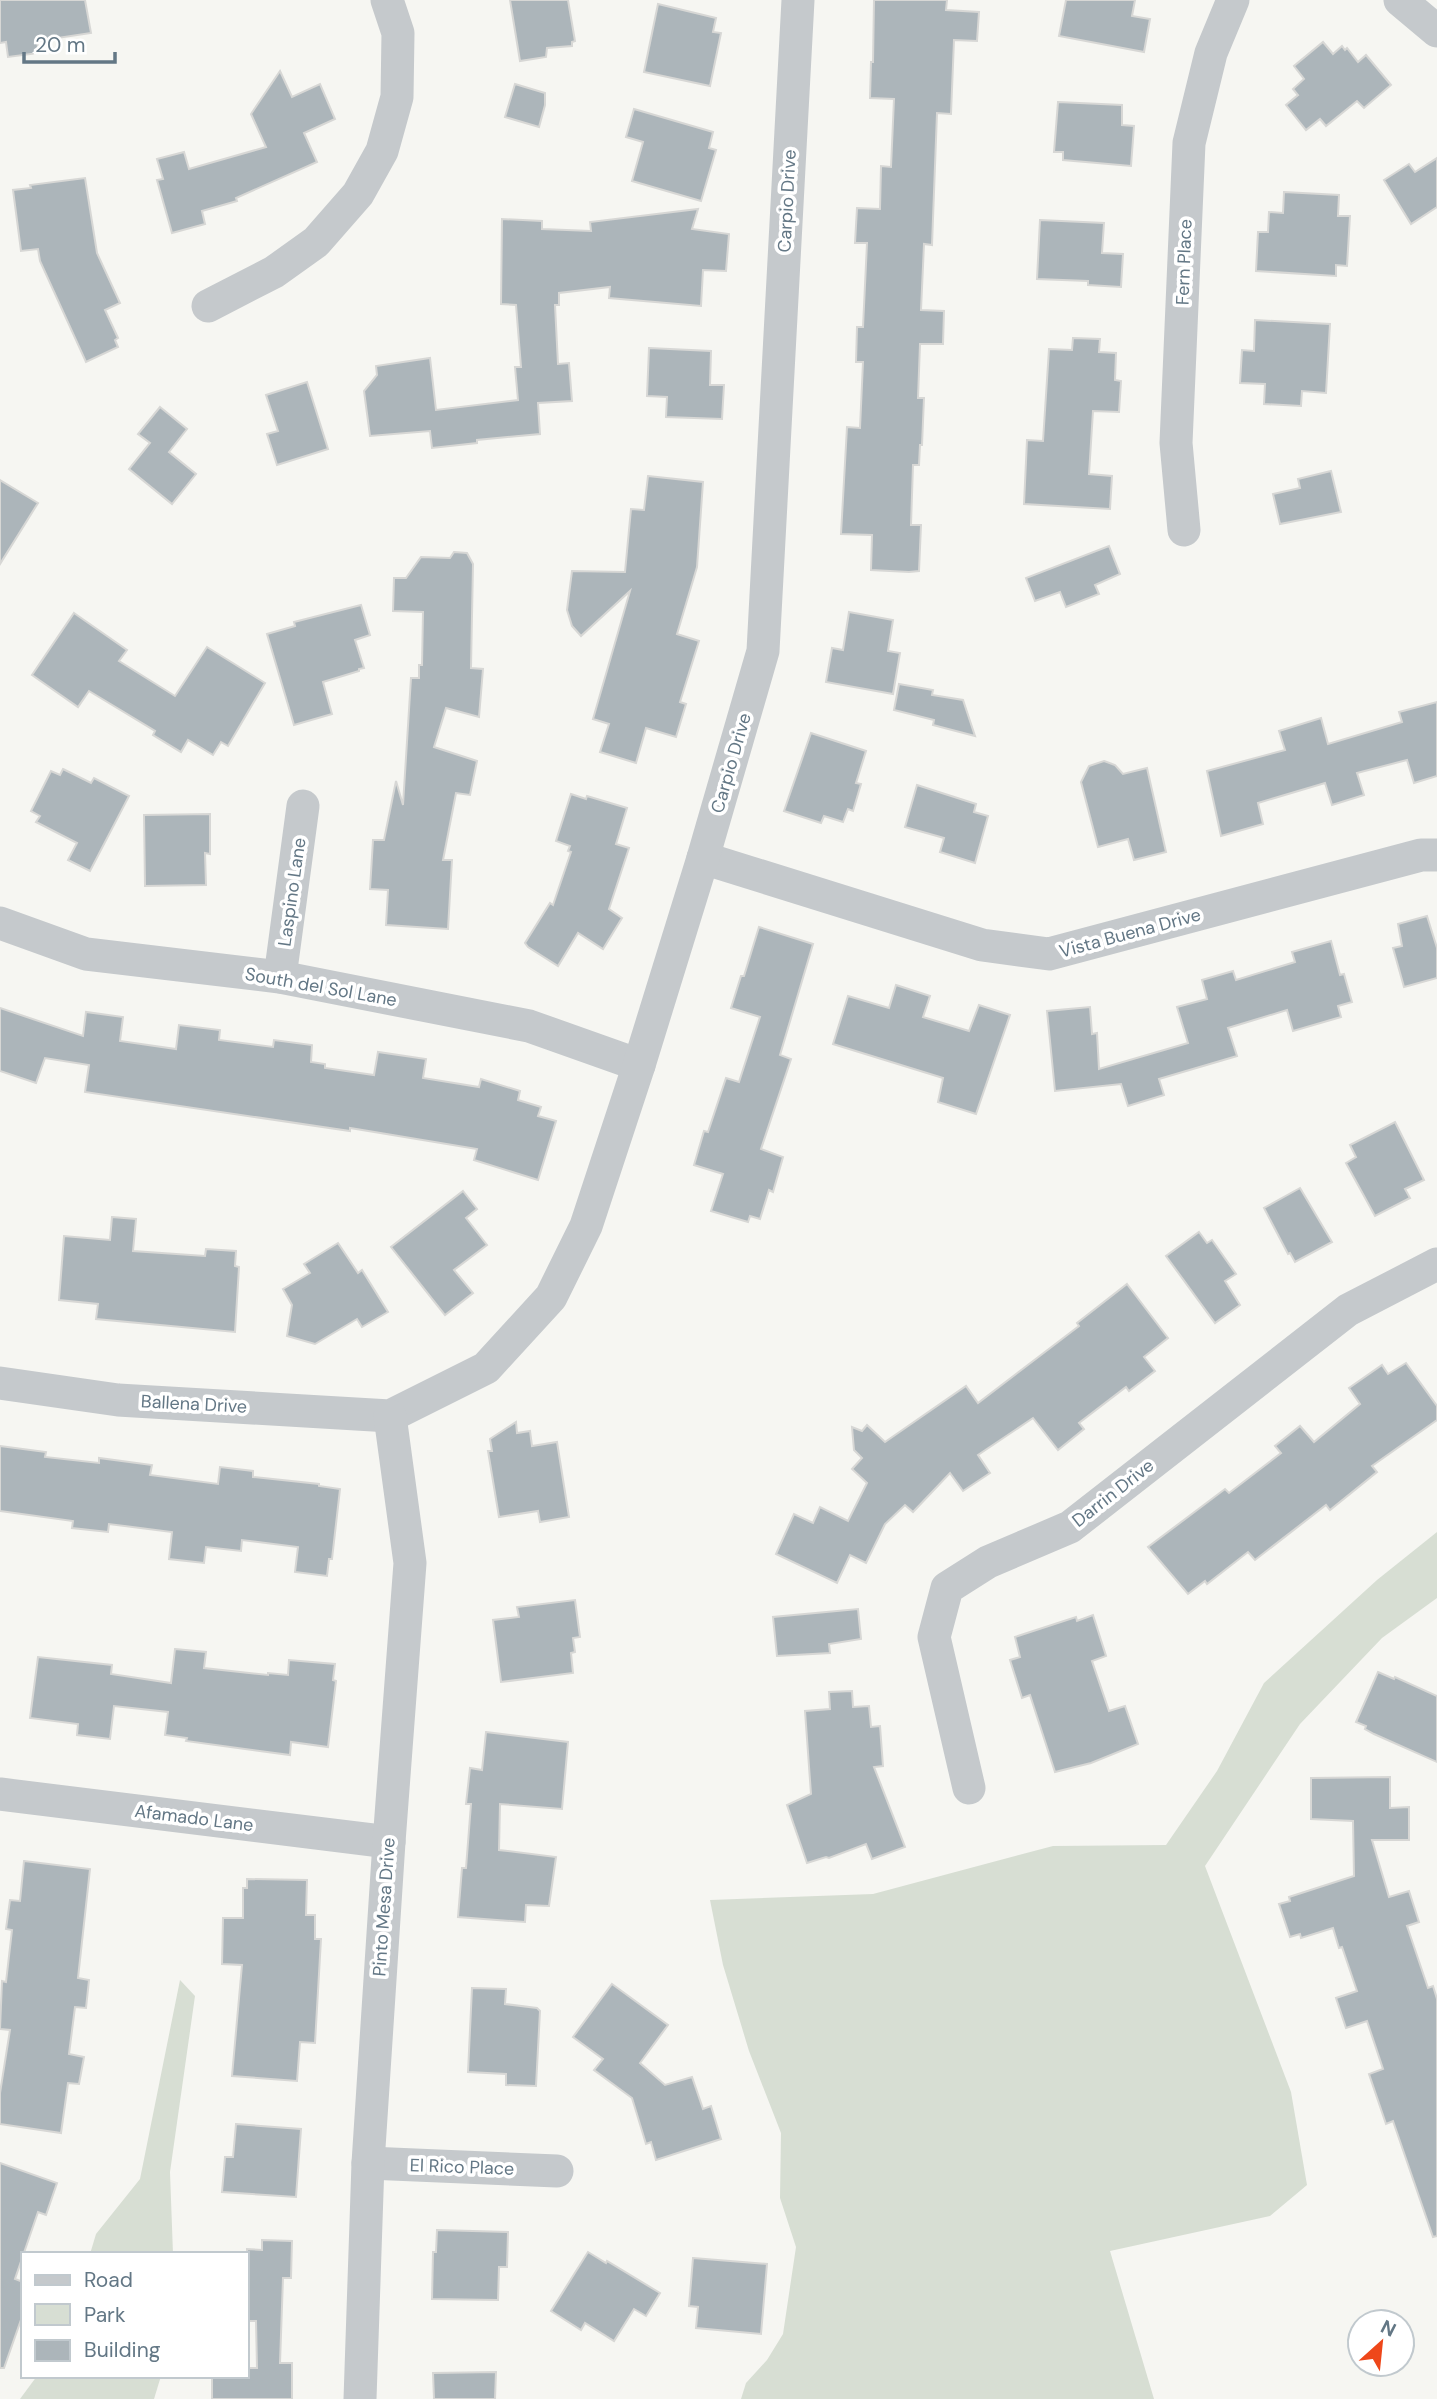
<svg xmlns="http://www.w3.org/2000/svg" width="1437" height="2399" font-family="'DM Sans',sans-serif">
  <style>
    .green { fill: #d7ded3 }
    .building { fill: #acb5ba; stroke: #d7d7d5; stroke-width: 2 }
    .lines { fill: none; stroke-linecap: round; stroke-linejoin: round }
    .minor { stroke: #c5c9cc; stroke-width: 33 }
    .labels { text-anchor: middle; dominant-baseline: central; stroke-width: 7; stroke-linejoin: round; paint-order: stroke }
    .street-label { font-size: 18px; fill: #637785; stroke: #fff }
  </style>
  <rect width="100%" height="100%" fill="#f6f6f2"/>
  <g class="green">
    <path d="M 1437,1532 L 1437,1598 L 1382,1638 L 1300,1724 L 1205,1866 L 1291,2092 L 1307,2185 L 1270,2216 L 1110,2251 L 1154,2399 L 741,2399 L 746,2383 L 767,2360 L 783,2334 L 796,2247 L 780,2198 L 781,2133 L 749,2051 L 723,1965 L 710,1900 L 873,1894 L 1053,1846 L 1166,1845 L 1217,1771 L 1264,1683 L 1377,1580 Z"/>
    <path d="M 180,1980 L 195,1996 L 170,2172 L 173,2254 L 90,2254 L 96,2234 L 140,2179 Z"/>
    <path d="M 37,2376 L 161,2376 L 154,2399 L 20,2399 Z"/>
  </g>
  <g class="building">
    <path d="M 0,0 L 85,0 L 91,33 L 37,41 L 39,53 L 8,57 L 6,42 L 0,43 Z"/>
    <path d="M 510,0 L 568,0 L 575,41 L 572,42 L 572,46 L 547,48 L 546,57 L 520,61 Z"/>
    <path d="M 874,0 L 947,0 L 946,10 L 979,12 L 977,41 L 954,40 L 951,114 L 937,113 L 932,245 L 924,244 L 921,310 L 944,311 L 943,344 L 920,344 L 918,398 L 924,398 L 922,445 L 920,445 L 919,465 L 913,465 L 911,525 L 921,525 L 919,571 L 909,572 L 871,570 L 872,535 L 841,534 L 847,427 L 860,428 L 863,362 L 856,362 L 857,327 L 863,327 L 867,243 L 855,243 L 857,208 L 880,209 L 881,166 L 891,167 L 894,99 L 870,98 L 871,62 L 873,62 Z"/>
    <path d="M 1066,0 L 1135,0 L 1132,16 L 1150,19 L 1144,52 L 1059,36 Z"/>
    <path d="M 658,4 L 716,18 L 713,32 L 721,33 L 710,86 L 644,72 Z"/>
    <path d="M 1323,42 L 1333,54 L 1342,46 L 1345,50 L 1347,48 L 1358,62 L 1366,55 L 1391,85 L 1364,108 L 1357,101 L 1326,126 L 1320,119 L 1306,130 L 1286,105 L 1298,95 L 1293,89 L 1304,79 L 1294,66 Z"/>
    <path d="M 280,71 L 292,97 L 320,84 L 335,119 L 304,133 L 317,162 L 236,198 L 237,201 L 202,211 L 205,224 L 172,233 L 157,180 L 163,179 L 157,159 L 184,152 L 189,169 L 266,147 L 251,114 Z"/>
    <path d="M 515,84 L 545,93 L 545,105 L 539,127 L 505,117 Z"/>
    <path d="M 1058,102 L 1122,105 L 1122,125 L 1134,126 L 1131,166 L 1063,160 L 1063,152 L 1054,152 Z"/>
    <path d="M 634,109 L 713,132 L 709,148 L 716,150 L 701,201 L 632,181 L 643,142 L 626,137 Z"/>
    <path d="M 1437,158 L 1437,207 L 1411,224 L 1384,180 L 1409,164 L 1415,172 Z"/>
    <path d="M 85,178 L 97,253 L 120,303 L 105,310 L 118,338 L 115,340 L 118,347 L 86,362 L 40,261 L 38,249 L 21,251 L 13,190 L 31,188 L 30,185 Z"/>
    <path d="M 1284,192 L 1339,195 L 1338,216 L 1350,216 L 1347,266 L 1336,265 L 1336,276 L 1256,271 L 1258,232 L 1268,232 L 1269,212 L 1283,213 Z"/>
    <path d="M 698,209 L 692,229 L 729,234 L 726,271 L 703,270 L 701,306 L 609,298 L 610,287 L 559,293 L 559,305 L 555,305 L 558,364 L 569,363 L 572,401 L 538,403 L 540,434 L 477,440 L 477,443 L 432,448 L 430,431 L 370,436 L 364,391 L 377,375 L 376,366 L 430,358 L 436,410 L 518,400 L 515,367 L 521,367 L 516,305 L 501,304 L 502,219 L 542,221 L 542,229 L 591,231 L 590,222 Z"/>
    <path d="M 1040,220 L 1104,223 L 1102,253 L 1123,254 L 1121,287 L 1088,285 L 1088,281 L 1037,279 Z"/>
    <path d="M 1255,320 L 1330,324 L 1326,393 L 1302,391 L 1301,406 L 1264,404 L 1265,384 L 1240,383 L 1242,350 L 1254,351 Z"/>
    <path d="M 1073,338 L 1100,339 L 1099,352 L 1116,353 L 1115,380 L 1121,381 L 1119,412 L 1093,411 L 1089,474 L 1112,476 L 1110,509 L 1024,504 L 1027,440 L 1043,441 L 1049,349 L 1072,350 Z"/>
    <path d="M 649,348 L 711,351 L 710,385 L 724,385 L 722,419 L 666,417 L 667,397 L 647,396 Z"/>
    <path d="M 307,382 L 328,449 L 277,465 L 267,434 L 278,431 L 266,395 Z"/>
    <path d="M 160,407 L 187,429 L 169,452 L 196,474 L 172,504 L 129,469 L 150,443 L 138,434 Z"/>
    <path d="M 1331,471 L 1341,512 L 1280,524 L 1273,494 L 1300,488 L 1298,479 Z"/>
    <path d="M 648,476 L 703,482 L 697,567 L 677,634 L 699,641 L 680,702 L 686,704 L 676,737 L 646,728 L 636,763 L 600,752 L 609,724 L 593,719 L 630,591 L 581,636 L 572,626 L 567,610 L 572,571 L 625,572 L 631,509 L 644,510 Z"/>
    <path d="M 0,480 L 38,503 L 0,564 Z"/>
    <path d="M 1109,546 L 1120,574 L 1095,585 L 1099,594 L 1066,607 L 1060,592 L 1035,601 L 1026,578 Z"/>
    <path d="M 454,552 L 467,553 L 473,564 L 471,668 L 483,669 L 479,717 L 446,708 L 434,747 L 477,761 L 470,795 L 456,793 L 443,860 L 452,860 L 448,929 L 386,925 L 388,890 L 370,889 L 373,840 L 384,840 L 396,781 L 403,805 L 411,678 L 419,678 L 419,665 L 422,665 L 423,612 L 393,611 L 394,578 L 406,578 L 421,557 L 450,558 Z"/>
    <path d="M 361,605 L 370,635 L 355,640 L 364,668 L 359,669 L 359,671 L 323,682 L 332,714 L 294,725 L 267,634 L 295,626 L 294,622 Z"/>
    <path d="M 849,612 L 893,620 L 888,651 L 900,653 L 893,694 L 826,682 L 832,648 L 843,650 Z"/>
    <path d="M 74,613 L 127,650 L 119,661 L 175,696 L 207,647 L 265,683 L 228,746 L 221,742 L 213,755 L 188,740 L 181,752 L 153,735 L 155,731 L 89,691 L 78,707 L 32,675 Z"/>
    <path d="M 899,684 L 933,690 L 932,695 L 963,700 L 975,736 L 933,725 L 934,720 L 894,710 Z"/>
    <path d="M 1437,702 L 1437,776 L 1414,783 L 1407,760 L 1357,773 L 1364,795 L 1332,805 L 1325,783 L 1258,803 L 1263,824 L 1221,836 L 1207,771 L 1285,750 L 1279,731 L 1321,718 L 1328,744 L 1402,722 L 1399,712 Z"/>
    <path d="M 811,733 L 866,751 L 856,783 L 861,784 L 853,811 L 848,809 L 843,822 L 824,816 L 821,823 L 784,811 Z"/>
    <path d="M 1104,761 L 1115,765 L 1123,774 L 1147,768 L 1166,852 L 1134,860 L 1128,839 L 1098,847 L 1081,782 L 1089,766 Z"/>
    <path d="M 63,769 L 91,783 L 94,778 L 129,796 L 90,871 L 68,860 L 77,843 L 36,822 L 40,816 L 31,811 L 51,771 L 60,775 Z"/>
    <path d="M 917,785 L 976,804 L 974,812 L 988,816 L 975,863 L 940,852 L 944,838 L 905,827 Z"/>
    <path d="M 571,794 L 586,799 L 587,796 L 627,808 L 616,844 L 629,848 L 609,909 L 622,918 L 603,949 L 578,933 L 558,966 L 528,947 L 525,943 L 550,903 L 553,905 L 571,852 L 568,851 L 570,846 L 556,841 Z"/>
    <path d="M 210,814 L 210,854 L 205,853 L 206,885 L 145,886 L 144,815 Z"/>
    <path d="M 1427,916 L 1437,948 L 1437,978 L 1404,987 L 1393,948 L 1402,946 L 1398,924 Z"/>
    <path d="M 759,927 L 813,944 L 780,1055 L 791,1059 L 761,1149 L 783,1157 L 773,1192 L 769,1190 L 760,1219 L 750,1216 L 748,1222 L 711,1211 L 723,1174 L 694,1165 L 704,1131 L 708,1132 L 726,1078 L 739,1082 L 760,1017 L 731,1008 L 741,976 L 744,976 Z"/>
    <path d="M 1331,941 L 1340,975 L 1344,974 L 1352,1002 L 1338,1006 L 1341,1017 L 1293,1031 L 1287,1010 L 1228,1028 L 1237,1056 L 1159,1079 L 1164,1095 L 1128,1106 L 1121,1084 L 1055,1091 L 1047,1011 L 1090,1007 L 1092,1034 L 1097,1033 L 1099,1069 L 1188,1043 L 1177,1007 L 1207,999 L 1202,980 L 1233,971 L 1236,980 L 1295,962 L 1292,952 Z"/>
    <path d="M 896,985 L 930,996 L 923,1017 L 969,1031 L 979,1005 L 1010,1015 L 976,1114 L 938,1102 L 943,1078 L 833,1044 L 848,996 L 889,1008 Z"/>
    <path d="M 0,1008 L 83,1036 L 86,1012 L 123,1017 L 120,1041 L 176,1049 L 179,1025 L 220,1030 L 219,1040 L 273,1047 L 274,1040 L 312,1045 L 311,1062 L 325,1064 L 325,1068 L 374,1075 L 378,1052 L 426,1059 L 423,1078 L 479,1087 L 481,1079 L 520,1091 L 518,1100 L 541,1107 L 538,1116 L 556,1121 L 538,1180 L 474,1160 L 477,1149 L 350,1128 L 350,1131 L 85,1092 L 89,1065 L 45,1058 L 36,1083 L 0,1071 Z"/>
    <path d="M 1395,1122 L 1424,1180 L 1405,1189 L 1410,1198 L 1375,1216 L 1346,1163 L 1356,1157 L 1350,1145 Z"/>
    <path d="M 1300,1188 L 1332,1242 L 1295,1262 L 1290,1253 L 1288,1254 L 1264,1208 Z"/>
    <path d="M 463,1191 L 477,1209 L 466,1218 L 487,1245 L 454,1270 L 473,1293 L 445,1315 L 391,1247 Z"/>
    <path d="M 112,1217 L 136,1219 L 133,1251 L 205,1256 L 206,1249 L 236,1251 L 235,1266 L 239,1267 L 235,1332 L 96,1319 L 98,1304 L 59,1300 L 64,1236 L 110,1240 Z"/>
    <path d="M 1199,1232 L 1207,1243 L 1212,1240 L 1236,1274 L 1225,1281 L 1240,1305 L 1215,1323 L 1166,1256 Z"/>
    <path d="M 338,1243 L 358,1273 L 362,1270 L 388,1312 L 362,1327 L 357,1319 L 315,1344 L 287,1336 L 292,1305 L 283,1289 L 310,1273 L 304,1264 Z"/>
    <path d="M 1127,1284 L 1168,1338 L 1144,1357 L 1155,1371 L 1129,1391 L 1126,1387 L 1079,1423 L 1084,1429 L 1058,1450 L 1033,1418 L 978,1455 L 990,1473 L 963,1491 L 950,1473 L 913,1512 L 905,1505 L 885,1524 L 866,1563 L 850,1555 L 837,1583 L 776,1554 L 794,1514 L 813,1523 L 820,1507 L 848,1521 L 867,1483 L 852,1469 L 862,1458 L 854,1450 L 852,1427 L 862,1431 L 867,1425 L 885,1442 L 966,1386 L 978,1403 L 1079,1326 L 1077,1323 Z"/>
    <path d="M 1406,1363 L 1437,1406 L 1437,1420 L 1372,1466 L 1377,1472 L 1330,1510 L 1326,1505 L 1255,1560 L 1248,1552 L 1207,1584 L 1205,1581 L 1188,1594 L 1148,1547 L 1225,1489 L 1229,1493 L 1281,1453 L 1275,1446 L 1300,1426 L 1314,1442 L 1360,1404 L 1349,1388 L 1382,1365 L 1388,1374 Z"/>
    <path d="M 516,1422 L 517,1433 L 530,1431 L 532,1446 L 557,1442 L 569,1517 L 540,1522 L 538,1511 L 499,1517 L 488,1451 L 492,1451 L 490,1439 Z"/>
    <path d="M 0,1446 L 46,1452 L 45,1457 L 99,1463 L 99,1458 L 152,1465 L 150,1475 L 218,1484 L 220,1467 L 253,1471 L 253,1477 L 319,1484 L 319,1486 L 340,1489 L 332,1559 L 329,1559 L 327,1576 L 295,1572 L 298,1547 L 242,1540 L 241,1551 L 206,1547 L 204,1563 L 169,1559 L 172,1532 L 109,1524 L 108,1532 L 72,1528 L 73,1521 L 0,1511 Z"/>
    <path d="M 575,1600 L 580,1637 L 573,1638 L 575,1652 L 571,1653 L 573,1673 L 501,1682 L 493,1620 L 519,1617 L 517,1607 Z"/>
    <path d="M 858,1609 L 861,1639 L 829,1644 L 830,1653 L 777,1656 L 773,1617 Z"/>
    <path d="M 1093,1615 L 1106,1656 L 1092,1661 L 1109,1711 L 1125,1706 L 1138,1744 L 1091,1763 L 1055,1772 L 1030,1695 L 1022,1698 L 1010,1660 L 1020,1657 L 1015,1637 L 1076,1617 L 1077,1621 Z"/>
    <path d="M 175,1649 L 206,1652 L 204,1668 L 268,1675 L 268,1673 L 288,1675 L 289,1660 L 335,1664 L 333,1680 L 336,1681 L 328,1747 L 291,1742 L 290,1755 L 186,1741 L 187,1738 L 165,1735 L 168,1712 L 114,1706 L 110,1739 L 77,1735 L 78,1724 L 30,1718 L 38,1657 L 112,1665 L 111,1674 L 171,1683 Z"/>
    <path d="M 1378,1672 L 1394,1679 L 1395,1677 L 1437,1696 L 1437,1762 L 1374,1734 L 1365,1729 L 1366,1726 L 1356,1722 Z"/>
    <path d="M 852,1691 L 853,1707 L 869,1706 L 871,1727 L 880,1726 L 883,1766 L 874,1767 L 905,1847 L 872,1859 L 866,1844 L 829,1858 L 826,1857 L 807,1863 L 787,1805 L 811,1794 L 805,1711 L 830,1709 L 829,1692 Z"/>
    <path d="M 486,1732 L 568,1742 L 562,1809 L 500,1804 L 499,1850 L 556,1857 L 549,1906 L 526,1905 L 525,1922 L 458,1917 L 462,1868 L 466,1868 L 471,1804 L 466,1804 L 470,1768 L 482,1770 Z"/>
    <path d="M 1390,1777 L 1390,1808 L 1409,1807 L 1409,1840 L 1372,1840 L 1389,1897 L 1409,1891 L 1419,1922 L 1407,1926 L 1428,1988 L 1433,1986 L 1437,1999 L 1437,2236 L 1433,2237 L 1393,2121 L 1386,2124 L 1369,2074 L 1383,2069 L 1367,2021 L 1346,2028 L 1336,1998 L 1357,1991 L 1342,1947 L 1339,1948 L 1333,1928 L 1301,1938 L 1300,1934 L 1290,1937 L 1279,1904 L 1290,1901 L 1289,1897 L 1354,1876 L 1353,1821 L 1311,1819 L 1311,1778 Z"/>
    <path d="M 24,1861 L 90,1869 L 78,1978 L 89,1980 L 86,2008 L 75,2007 L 69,2054 L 84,2057 L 79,2084 L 68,2083 L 61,2133 L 0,2124 L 0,2093 L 10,2030 L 0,2029 L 2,1981 L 6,1982 L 12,1930 L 6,1929 L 10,1900 L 20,1901 Z"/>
    <path d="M 247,1879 L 307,1880 L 306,1915 L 315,1915 L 315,1939 L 321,1939 L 315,2043 L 300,2042 L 297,2081 L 232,2076 L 242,1965 L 222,1964 L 223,1918 L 243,1918 L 243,1888 L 247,1888 Z"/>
    <path d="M 612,1984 L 668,2025 L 640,2063 L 665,2085 L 692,2077 L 703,2109 L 711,2106 L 721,2139 L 656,2160 L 651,2142 L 646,2144 L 632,2098 L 594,2070 L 603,2059 L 573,2037 Z"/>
    <path d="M 472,1988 L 506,1989 L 505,2004 L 537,2008 L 540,2011 L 536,2086 L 506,2085 L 506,2074 L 468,2072 Z"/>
    <path d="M 236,2124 L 301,2129 L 296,2197 L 222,2192 L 225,2157 L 233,2157 Z"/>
    <path d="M 0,2163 L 57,2183 L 46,2215 L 38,2212 L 15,2279 L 23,2282 L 23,2314 L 4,2368 L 0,2368 Z"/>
    <path d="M 437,2230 L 508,2232 L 507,2267 L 499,2267 L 498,2300 L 432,2299 L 433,2252 L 436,2252 Z"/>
    <path d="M 262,2240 L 292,2241 L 291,2278 L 283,2278 L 280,2363 L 292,2363 L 292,2399 L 212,2399 L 212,2376 L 247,2376 L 247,2368 L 257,2368 L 256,2321 L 247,2321 L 247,2249 L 262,2250 Z"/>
    <path d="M 588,2252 L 606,2263 L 607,2261 L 660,2293 L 646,2316 L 634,2309 L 614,2341 L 585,2323 L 581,2330 L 551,2311 Z"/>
    <path d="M 693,2258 L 767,2264 L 761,2334 L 696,2328 L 698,2307 L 689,2306 Z"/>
    <path d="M 496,2372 L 495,2399 L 434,2399 L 433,2373 Z"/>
  </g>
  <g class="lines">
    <g class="minor">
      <path d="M 1400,0 L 1437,31"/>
      <path d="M 208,306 L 274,272 L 316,242 L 358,194 L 382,151 L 397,97 L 398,33 L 387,0"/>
      <path d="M 1184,530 L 1176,443 L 1189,143 L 1211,53 L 1233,0"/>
      <path d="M 703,858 L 982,945 L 1049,954 L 1421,855 L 1437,855"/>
      <path d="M 0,923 L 86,954 L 280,977 L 529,1026 L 639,1065"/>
      <path d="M 280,977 L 303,806"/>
      <path d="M 0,1383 L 118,1400 L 390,1416 L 486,1368 L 551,1297 L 586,1226 L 639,1065 L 703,858 L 763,651 L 798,0"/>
      <path d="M 969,1788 L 934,1637 L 947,1588 L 988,1562 L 1070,1527 L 1348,1310 L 1437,1264"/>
      <path d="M 0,1794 L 389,1842"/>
      <path d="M 368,2163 L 557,2171"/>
      <path d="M 360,2399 L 368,2163 L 389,1842 L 410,1563 L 390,1416"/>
    </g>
  </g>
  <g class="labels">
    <g class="street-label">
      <text transform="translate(787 201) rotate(-87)">Carpio Drive</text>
      <text transform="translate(1184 262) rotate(-88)">Fern Place</text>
      <text transform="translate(731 763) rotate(-74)">Carpio Drive</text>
      <text transform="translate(292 892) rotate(-82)">Laspino Lane</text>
      <text transform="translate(1130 933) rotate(-15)">Vista Buena Drive</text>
      <text transform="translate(321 987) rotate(10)">South del Sol Lane</text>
      <text transform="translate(194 1404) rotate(3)">Ballena Drive</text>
      <text transform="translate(1113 1493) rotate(-38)">Darrin Drive</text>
      <text transform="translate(194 1818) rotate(7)">Afamado Lane</text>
      <text transform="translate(384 1907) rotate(-86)">Pinto Mesa Drive</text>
      <text transform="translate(462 2167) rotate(2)">El Rico Place</text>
    </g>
  </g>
  <rect x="21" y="2252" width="228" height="126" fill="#ffffff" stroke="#c1c9ce" stroke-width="2"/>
  <rect x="35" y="2275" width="35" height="10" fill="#c5c9cc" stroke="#c1c9ce" stroke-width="2"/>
  <text x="84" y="2287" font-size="21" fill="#637785">Road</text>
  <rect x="35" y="2304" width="35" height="21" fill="#d7ded3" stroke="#c1c9ce" stroke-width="2"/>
  <text x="84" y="2322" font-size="21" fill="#637785">Park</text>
  <rect x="35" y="2340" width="35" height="21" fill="#acb5ba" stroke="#c1c9ce" stroke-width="2"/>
  <text x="84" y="2357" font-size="21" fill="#637785">Building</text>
  <g transform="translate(1381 2343) rotate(27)"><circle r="33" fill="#ffffff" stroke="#c1c9ce" stroke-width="2"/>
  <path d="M0-5L12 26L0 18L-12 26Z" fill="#ee471a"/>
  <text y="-10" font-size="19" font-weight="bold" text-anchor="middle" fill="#637785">N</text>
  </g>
  <path d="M24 52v10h91v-10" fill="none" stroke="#637785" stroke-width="3.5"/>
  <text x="35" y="52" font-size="21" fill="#637785" stroke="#ffffff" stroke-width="5" paint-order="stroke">20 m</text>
</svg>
